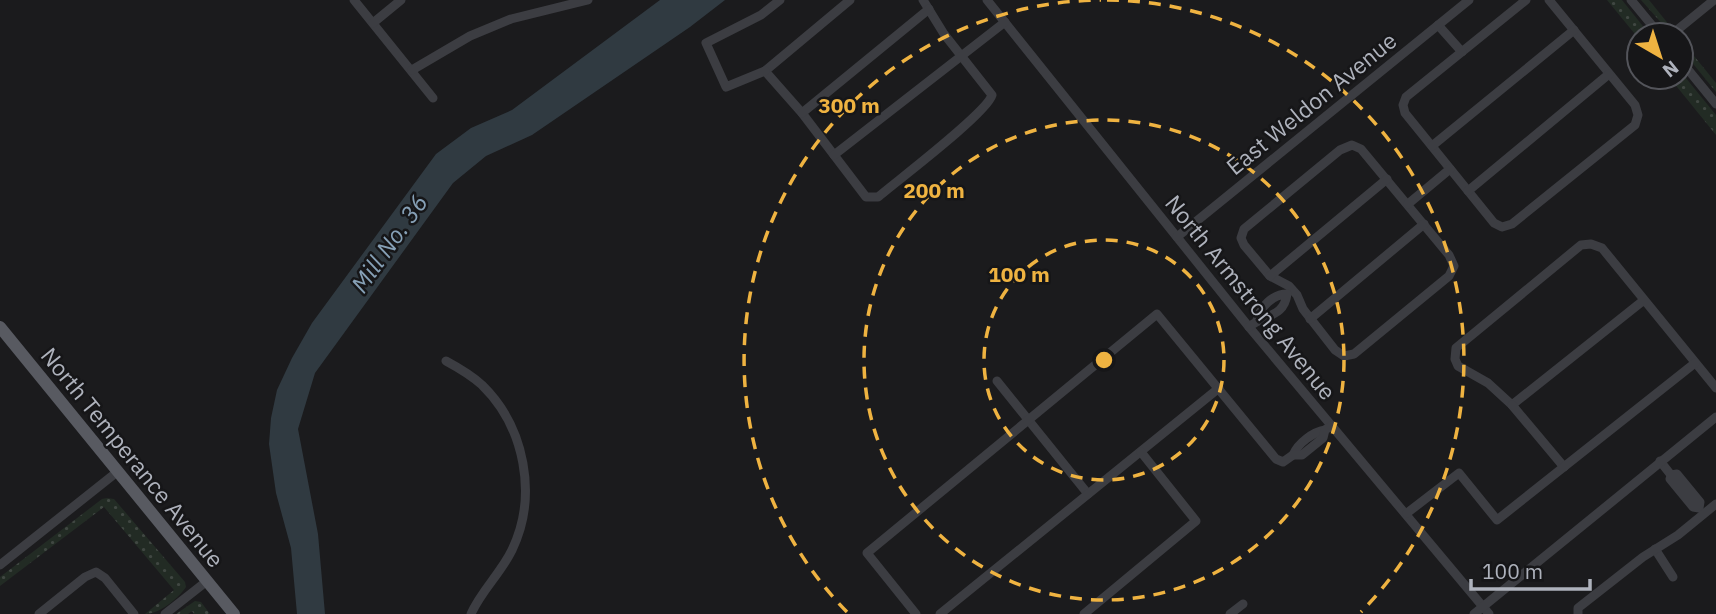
<svg xmlns="http://www.w3.org/2000/svg" width="1716" height="614" font-family="'IBM Plex Sans',sans-serif">
  <style>
    .park { fill: url(#park-dots) }
    .water { fill: #303a41 }
    .lines { fill: none; stroke-linecap: round; stroke-linejoin: round }
    .minor { stroke: #3c3d42; stroke-width: 9 }
    .major { stroke: #585a61; stroke-width: 12 }
    .ring { fill: none; stroke: #efb341; stroke-width: 3.5; stroke-dasharray: 12 9 }
    .labels { text-anchor: middle; dominant-baseline: central; stroke-width: 5; stroke-linejoin: round; paint-order: stroke }
    .street-label { font-size: 23px; fill: #aeb2bc; stroke: #161618 }
    .water-label { font-size: 24px; font-style: italic; fill: #86a0b6; stroke: #161618 }
    .centre { fill: #efb341; stroke: #161618; stroke-width: 3.5 }
    .ring-label { font-size: 21px; text-anchor: middle; font-weight: bold; fill: #efb341; stroke: #161618; stroke-width: 5; stroke-linejoin: round; paint-order: stroke }
  </style>
  <defs>
    <pattern id="park-dots" width="8" height="8" patternUnits="userSpaceOnUse" patternTransform="scale(1.75)"><rect width="8" height="8" fill="#222b24"/><path d="M2 2h.1M6 6h.1" fill="none" stroke="#404742" stroke-width="1.8" stroke-linecap="round"/></pattern>
  </defs>
  <rect width="100%" height="100%" fill="#1b1b1d"/>
  <g class="park">
    <path d="M 1607,0 L 1622,0 L 1650,35 L 1639,35 L 1639,39 Z"/>
    <path d="M 1641,0 L 1649,0 L 1670,26 L 1665,27 Z"/>
    <path d="M 1681,40 L 1716,83 L 1716,92 L 1681,49 Z"/>
    <path d="M 1681,72 L 1716,115 L 1716,135 L 1669,77 L 1681,77 Z"/>
    <path d="M 107,498 L 114,499 L 185,582 L 186,587 C 178,599 159,614 145,614 L 174,590 L 104,507 L 0,586 L 0,577 L 102,499 Z"/>
    <path d="M 195,601 L 201,602 L 210,614 L 194,614 L 192,611 L 188,614 L 176,614 Z"/>
  </g>
  <path class="water" d="M 660,0 L 725,0 L 690,27 L 532,135 L 486,156 L 453,183 L 315,373 L 298,429 L 318,534 L 325,614 L 297,614 L 291,548 L 276,493 L 269,444 L 271,418 L 277,390 L 292,358 L 312,323 L 436,154 L 471,128 L 512,110 Z"/>
  <g class="lines">
    <g class="minor">
      <path d="M 354,0 L 433,98"/>
      <path d="M 850,0 L 765,71 L 802,113 L 866,197 L 878,197 C 898,180 987,113 992,95 L 944,34 L 923,0"/>
      <path d="M 987,0 L 1249,327 L 1489,614"/>
      <path d="M 1526,0 L 1406,97 L 1403,105 L 1405,113 L 1494,223 L 1502,227 L 1512,224 L 1635,125 L 1638,115 L 1635,105 L 1549,0"/>
      <path d="M 1631,0 L 1660,35"/>
      <path d="M 373,23 L 401,0"/>
      <path d="M 1438,25 L 1462,52"/>
      <path d="M 1671,35 L 1714,0"/>
      <path d="M 1681,61 L 1716,104"/>
      <path d="M 412,70 L 470,36 L 511,19 L 588,0"/>
      <path d="M 765,71 L 726,87 L 706,43 L 761,15 L 780,0"/>
      <path d="M 802,113 L 929,9"/>
      <path d="M 1352,145 L 1361,149 L 1449,255 L 1454,266 L 1449,276 L 1354,354 L 1344,356 L 1335,350 L 1303,309 L 1297,295 L 1289,286 L 1270,276 L 1244,245 L 1241,238 L 1244,229 L 1340,150 Z"/>
      <path d="M 1432,146 L 1574,30"/>
      <path d="M 834,155 L 1005,22"/>
      <path d="M 1468,191 L 1609,74"/>
      <path d="M 1408,204 L 1450,169"/>
      <path d="M 1177,237 L 1469,0"/>
      <path d="M 1270,276 L 1387,179"/>
      <path d="M 1644,300 L 1512,405 L 1488,383 L 1458,366 L 1455,359 L 1456,348 L 1581,245 L 1591,244 L 1602,248 L 1716,388"/>
      <path d="M 1310,319 L 1424,224"/>
      <path d="M 1249,327 C 1264,314 1284,318 1287,294 C 1273,294 1260,307 1257,320"/>
      <path d="M 446,361 C 459,368 471,375 482,385 C 525,427 538,496 512,550 C 501,573 481,591 471,614"/>
      <path d="M 997,381 L 1088,494"/>
      <path d="M 1512,405 L 1564,467"/>
      <path d="M 1293,455 C 1298,443 1313,432 1325,430"/>
      <path d="M 1660,461 L 1671,475 L 1670,479 L 1693,507 L 1699,508 L 1700,502 L 1677,474 L 1671,475"/>
      <path d="M 1407,513 L 1459,473 L 1497,520 L 1695,363"/>
      <path d="M 1655,549 L 1673,577"/>
      <path d="M 0,565 L 117,472"/>
      <path d="M 39,614 L 85,577 L 96,572 L 105,578 L 134,614"/>
      <path d="M 165,614 L 207,581"/>
      <path d="M 916,614 L 867,553 L 1157,314 L 1276,459 L 1283,462 L 1293,455 L 1302,455 L 1323,438 L 1325,430 L 1331,426"/>
      <path d="M 940,614 L 1219,388"/>
      <path d="M 1084,614 L 1196,521 L 1141,452"/>
      <path d="M 1230,614 L 1243,604"/>
      <path d="M 1474,614 L 1716,417"/>
      <path d="M 1578,614 L 1578,608 L 1643,557 L 1678,535 L 1716,504"/>
    </g>
    <path class="major" d="M 0,327 L 234,614"/>
  </g>
  <g class="ring">
    <circle cx="1104" cy="360" r="120"/>
    <circle cx="1104" cy="360" r="240"/>
    <path d="M847 612A360 360 0 0 1 1101 0M1107 0A360 360 0 0 1 1361 612"/>
  </g>
  <g class="labels">
    <g class="street-label">
      <text transform="translate(1311 103) rotate(-39)">East Weldon Avenue</text>
      <text transform="translate(1251 297) rotate(51)">North Armstrong Avenue</text>
      <text transform="translate(133 457) rotate(51)">North Temperance Avenue</text>
    </g>
    <g class="water-label">
      <text transform="translate(389 243) rotate(-55)">Mill No. 36</text>
    </g>
  </g>
  <circle cx="1104" cy="360" r="10" class="centre"/>
  <g class="ring-label">
    <text x="849" y="113">300 m</text>
    <text x="934" y="198">200 m</text>
    <text x="1019" y="282">100 m</text>
  </g>
  <g transform="translate(1660 56) rotate(141)"><circle r="33" fill="#161618" stroke="#53545a" stroke-width="2"/>
  <path d="M0-5L12 26L0 18L-12 26Z" fill="#efb341"/>
  <text y="-10" font-size="19" font-weight="bold" text-anchor="middle" fill="#aeb2bc">N</text>
  </g>
  <path d="M1471 579v10h119v-10" fill="none" stroke="#aeb2bc" stroke-width="3.5"/>
  <text x="1482" y="579" font-size="21" fill="#aeb2bc" stroke="#161618" stroke-width="5" paint-order="stroke">100 m</text>
</svg>
